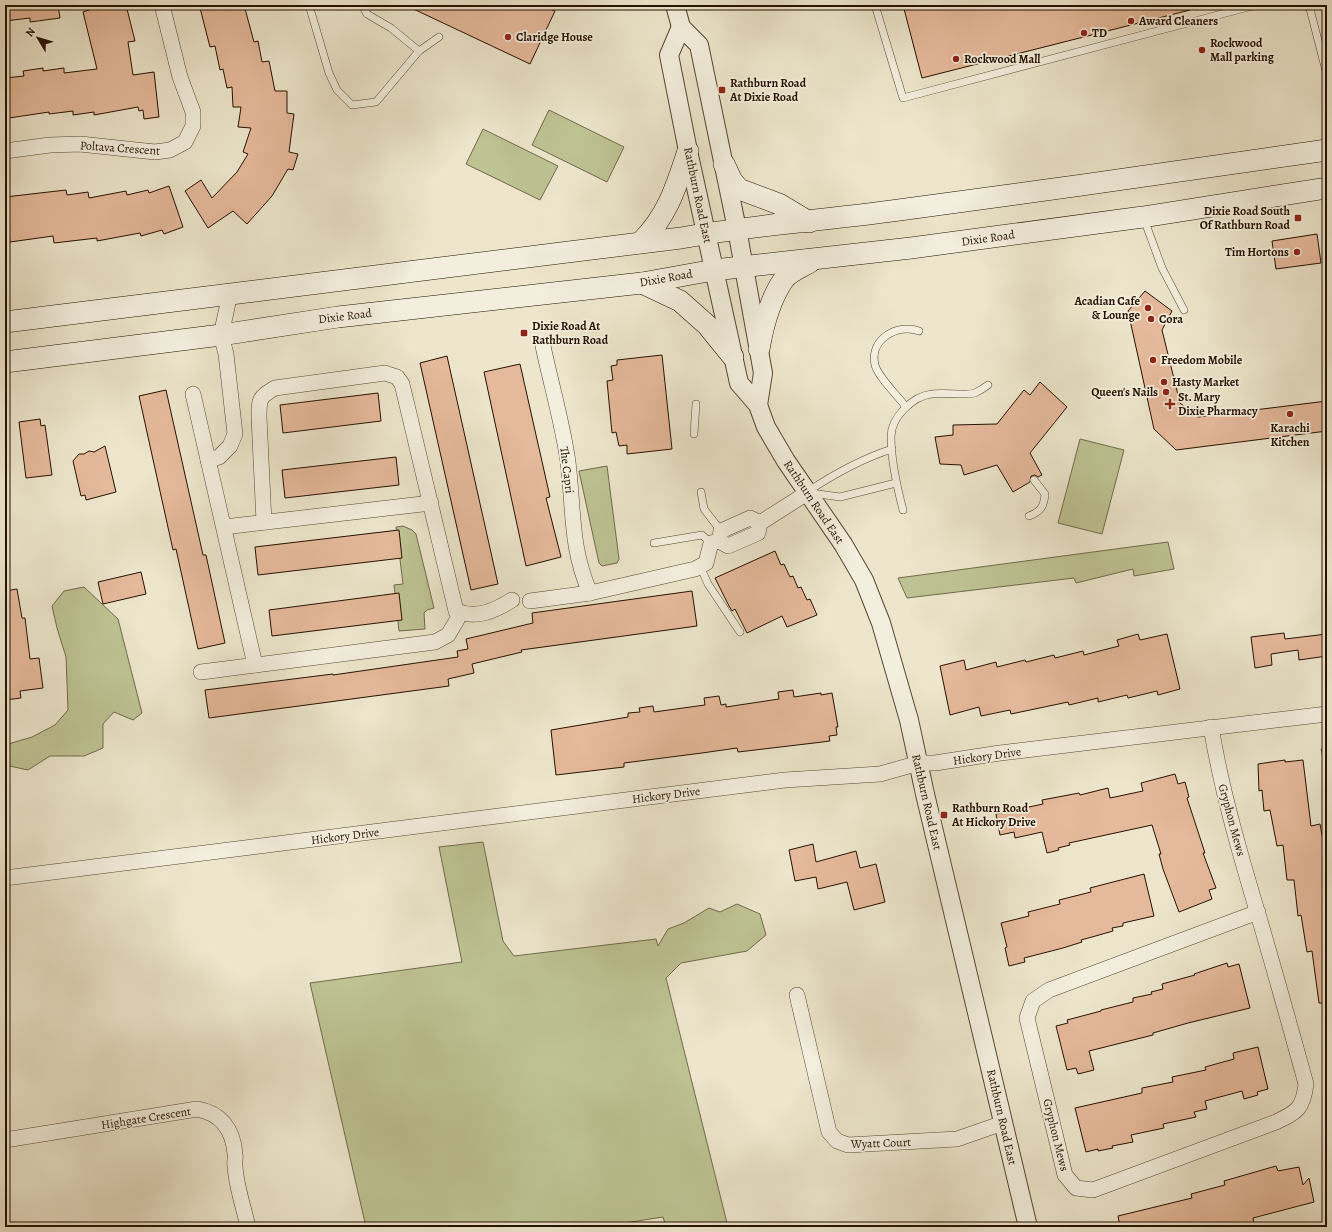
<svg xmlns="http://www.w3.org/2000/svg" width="1332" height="1232" font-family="Alegreya,serif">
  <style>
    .green { fill: #bec394; stroke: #726a4a }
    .building { fill: #e5b99b; stroke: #271101 }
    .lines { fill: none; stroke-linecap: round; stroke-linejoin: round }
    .service-casing { stroke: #584634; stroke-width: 8 }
    .minor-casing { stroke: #584634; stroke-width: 16 }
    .tertiary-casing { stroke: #584634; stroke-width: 20 }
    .secondary-casing { stroke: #271101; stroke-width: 22 }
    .service { stroke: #f3efde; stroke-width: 7 }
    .minor { stroke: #f3efde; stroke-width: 15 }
    .tertiary { stroke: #f3efde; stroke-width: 18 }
    .secondary { stroke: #f3efde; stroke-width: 21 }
    .poi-dot { fill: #8f2418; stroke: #f3efde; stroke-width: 1.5 }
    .labels { text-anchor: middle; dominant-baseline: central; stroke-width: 3.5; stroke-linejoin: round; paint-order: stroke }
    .poi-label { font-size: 12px; font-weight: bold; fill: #271101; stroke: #f3efde; text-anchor: start }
    .street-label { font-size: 12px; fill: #271101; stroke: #f3efde }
  </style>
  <rect width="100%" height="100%" fill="#ede6cc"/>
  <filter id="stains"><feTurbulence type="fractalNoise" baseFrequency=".005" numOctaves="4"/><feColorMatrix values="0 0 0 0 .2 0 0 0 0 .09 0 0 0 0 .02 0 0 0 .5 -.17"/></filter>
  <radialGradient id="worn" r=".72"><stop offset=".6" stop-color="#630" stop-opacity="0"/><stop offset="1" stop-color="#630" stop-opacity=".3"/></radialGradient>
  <g class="green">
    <path d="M 549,110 L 624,147 L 607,182 L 532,145 Z"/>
    <path d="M 483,129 L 558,166 L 540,200 L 466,164 Z"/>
    <path d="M 1080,439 L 1124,450 L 1102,534 L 1058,523 Z"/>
    <path d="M 607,466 L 619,559 L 617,563 L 602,566 L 599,563 L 579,471 Z"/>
    <path d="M 403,526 L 412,530 L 416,534 L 434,608 L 427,610 L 424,613 L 425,629 L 399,631 L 394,585 L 403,584 L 396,527 Z"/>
    <path d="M 1168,542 L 1174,569 L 1134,576 L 1133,569 L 1076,583 L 1074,578 L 907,598 L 898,578 Z"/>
    <path d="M 84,587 L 118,619 L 142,713 L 133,720 L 114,712 L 103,724 L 103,748 L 84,756 L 50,756 L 28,770 L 5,765 L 5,745 L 32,737 L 55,725 L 68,710 L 66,657 L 57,628 L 52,606 L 64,591 Z"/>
    <path d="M 1327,748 L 1327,777 L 1321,749 Z"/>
    <path d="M 483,842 L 503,941 L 514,956 L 656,939 L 658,946 L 668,929 L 684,923 L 709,908 L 720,912 L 737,904 L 760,914 L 766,935 L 747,951 L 681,963 L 666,978 L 728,1227 L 666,1227 L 663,1217 L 599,1227 L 366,1227 L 310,983 L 462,962 L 439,847 Z"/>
  </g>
  <g class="building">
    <path d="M 5,5 L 58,5 L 60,18 L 30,22 L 30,18 L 5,21 Z"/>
    <path d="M 87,5 L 126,5 L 135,41 L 128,42 L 133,75 L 154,72 L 159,117 L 144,119 L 143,110 L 139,111 L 138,107 L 94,115 L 94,112 L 73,115 L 73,111 L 49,114 L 49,112 L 9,118 L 9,115 L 5,116 L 5,78 L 24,76 L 23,71 L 43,68 L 43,71 L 64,68 L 64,73 L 97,69 L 83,12 L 89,10 Z"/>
    <path d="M 211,5 L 244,5 L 254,42 L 258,41 L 262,62 L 269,61 L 275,91 L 287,91 L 287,113 L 294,114 L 289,152 L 298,154 L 293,170 L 288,169 L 272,196 L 247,224 L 233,211 L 208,228 L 185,191 L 201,180 L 212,198 L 237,172 L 248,154 L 243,152 L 251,128 L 238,127 L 241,107 L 233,107 L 232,87 L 227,88 L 223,69 L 220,70 L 215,46 L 210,47 L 200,8 Z"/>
    <path d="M 405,5 L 541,5 L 555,11 L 530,64 Z"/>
    <path d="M 903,5 L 1190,5 L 1190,10 L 922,78 Z"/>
    <path d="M 169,186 L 183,227 L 164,234 L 162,230 L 141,236 L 140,233 L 97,241 L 97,238 L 54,243 L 53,236 L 10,242 L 5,197 L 66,190 L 67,195 L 88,192 L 89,198 L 126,191 L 127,195 L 148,190 L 149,193 Z"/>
    <path d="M 1317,234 L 1321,263 L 1276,269 L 1272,241 Z"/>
    <path d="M 1145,291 L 1172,311 L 1162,330 L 1180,403 L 1198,417 L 1327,401 L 1327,431 L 1176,450 L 1154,429 L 1128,311 Z"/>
    <path d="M 662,355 L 672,449 L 627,454 L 627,445 L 619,446 L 616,432 L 612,433 L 607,381 L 613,380 L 611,366 L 617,365 L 617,360 Z"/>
    <path d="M 447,356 L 498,584 L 471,590 L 420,363 Z"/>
    <path d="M 520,364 L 550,497 L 546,498 L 561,557 L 526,566 L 484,372 Z"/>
    <path d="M 1040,382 L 1067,407 L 1030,453 L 1042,475 L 1038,477 L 1035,475 L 1031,476 L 1030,482 L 1013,492 L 997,465 L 964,475 L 961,465 L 940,464 L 935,437 L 953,435 L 953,425 L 997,424 L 1024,390 L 1030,395 Z"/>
    <path d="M 166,390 L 203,555 L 206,555 L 225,643 L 198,649 L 176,549 L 173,550 L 139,396 Z"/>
    <path d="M 378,393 L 381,421 L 283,433 L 280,405 Z"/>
    <path d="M 40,419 L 41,426 L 45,425 L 52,475 L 26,478 L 19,422 Z"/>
    <path d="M 105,446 L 116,492 L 86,500 L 85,495 L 81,496 L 73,461 L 79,454 L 84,454 L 89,451 L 94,452 Z"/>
    <path d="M 396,457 L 399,485 L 285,498 L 282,470 Z"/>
    <path d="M 399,530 L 402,558 L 258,575 L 255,547 Z"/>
    <path d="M 775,551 L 781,565 L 784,564 L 790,577 L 793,576 L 798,588 L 801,587 L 807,600 L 810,599 L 817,615 L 787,627 L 782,616 L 747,633 L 735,609 L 732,611 L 729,606 L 715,578 Z"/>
    <path d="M 141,572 L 146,594 L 103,604 L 98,582 Z"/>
    <path d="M 17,589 L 22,618 L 25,618 L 30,659 L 39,658 L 43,688 L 20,691 L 21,698 L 5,700 L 5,682 L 7,682 L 5,666 L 5,591 Z"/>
    <path d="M 692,591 L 697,626 L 521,650 L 522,652 L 472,664 L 474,673 L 448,679 L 449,686 L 209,718 L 205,690 L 333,674 L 333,675 L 458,657 L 457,651 L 468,649 L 466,639 L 533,623 L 532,613 Z"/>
    <path d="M 399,593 L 402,620 L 272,636 L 269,610 Z"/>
    <path d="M 1284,633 L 1285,639 L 1327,634 L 1327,656 L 1299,660 L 1298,650 L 1271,654 L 1272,665 L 1255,668 L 1251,637 Z"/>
    <path d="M 1138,634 L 1140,640 L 1167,634 L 1180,689 L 1158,695 L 1157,691 L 1128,698 L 1127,695 L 1098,702 L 1098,698 L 1069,705 L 1068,702 L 1011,714 L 1010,710 L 981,716 L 979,707 L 950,715 L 940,666 L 964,660 L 966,670 L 996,662 L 997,667 L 1025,660 L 1026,662 L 1054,655 L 1055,658 L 1083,651 L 1084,655 L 1119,646 L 1117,640 Z"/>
    <path d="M 793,690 L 794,697 L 821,693 L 821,695 L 832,693 L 838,727 L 836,727 L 837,735 L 829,736 L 830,741 L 814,743 L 738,752 L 737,748 L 702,753 L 624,763 L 624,767 L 556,775 L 551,730 L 628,717 L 628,713 L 640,712 L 639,708 L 653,706 L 654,712 L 705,705 L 704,698 L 719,696 L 721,705 L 726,704 L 726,707 L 779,699 L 778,692 Z"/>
    <path d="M 1285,760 L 1285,762 L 1303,760 L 1311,826 L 1320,824 L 1327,862 L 1327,1003 L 1319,1003 L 1312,951 L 1307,952 L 1301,915 L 1298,916 L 1294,880 L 1287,880 L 1283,845 L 1277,846 L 1270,810 L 1264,811 L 1262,790 L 1259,791 L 1258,764 Z"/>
    <path d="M 1175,774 L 1178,784 L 1185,782 L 1189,797 L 1187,798 L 1205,853 L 1203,853 L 1216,888 L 1209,890 L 1212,899 L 1179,912 L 1163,869 L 1159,854 L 1161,854 L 1152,825 L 1069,843 L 1070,845 L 1058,848 L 1059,850 L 1047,853 L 1042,832 L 1015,838 L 1014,832 L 1000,835 L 996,814 L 1043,804 L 1042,800 L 1079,793 L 1080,795 L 1108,788 L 1110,798 L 1143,791 L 1141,783 Z"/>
    <path d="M 813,844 L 816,862 L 856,851 L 860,868 L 876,864 L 885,902 L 854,910 L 847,882 L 818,889 L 816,877 L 795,881 L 789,850 Z"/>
    <path d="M 1144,874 L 1154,916 L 1123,923 L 1123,926 L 1112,928 L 1113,931 L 1092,937 L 1081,940 L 1082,942 L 1063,948 L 1024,958 L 1025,962 L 1009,966 L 1005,948 L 1007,947 L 1001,923 L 1029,916 L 1028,912 L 1060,904 L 1059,900 L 1091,892 L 1090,888 Z"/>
    <path d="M 1227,963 L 1228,967 L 1239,964 L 1250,1008 L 1188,1023 L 1153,1033 L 1153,1035 L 1089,1051 L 1094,1070 L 1078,1074 L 1076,1068 L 1067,1070 L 1056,1026 L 1068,1023 L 1067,1020 L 1101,1011 L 1101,1010 L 1133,1002 L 1133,998 L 1152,994 L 1151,992 L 1163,989 L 1162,984 L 1195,975 L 1194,974 Z"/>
    <path d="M 1258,1047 L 1268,1089 L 1257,1092 L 1258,1095 L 1244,1099 L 1242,1091 L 1205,1101 L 1207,1109 L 1194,1112 L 1196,1117 L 1163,1124 L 1164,1128 L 1131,1135 L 1133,1142 L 1112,1146 L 1113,1148 L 1098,1151 L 1098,1149 L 1086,1152 L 1075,1108 L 1142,1093 L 1142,1088 L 1173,1082 L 1172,1077 L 1206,1070 L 1205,1067 L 1234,1059 L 1233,1053 Z"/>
    <path d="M 1276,1166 L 1278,1171 L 1299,1167 L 1303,1185 L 1309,1178 L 1314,1202 L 1253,1218 L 1254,1223 L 1239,1227 L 1120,1227 L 1118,1216 L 1192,1198 L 1191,1194 L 1225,1185 L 1224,1181 Z"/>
  </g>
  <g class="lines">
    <g class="service-casing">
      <g id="service">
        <path d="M 309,5 L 329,73 L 337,90 L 352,105 L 376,102 L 419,51 L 439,37"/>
        <path d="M 362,5 L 367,14 L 391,28 L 419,51"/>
        <path d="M 875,5 L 903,98 L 1256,5"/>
        <path d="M 1309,5 L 1327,75"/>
        <path d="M 1144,219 L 1162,268 L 1184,310"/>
        <path d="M 906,407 C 898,396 878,377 875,365 C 869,339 898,323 919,331"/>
        <path d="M 694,434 L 696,404"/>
        <path d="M 701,492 L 704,509 L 721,531"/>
        <path d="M 807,492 C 834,474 861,459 892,449"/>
        <path d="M 811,493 L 840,497 L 896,483"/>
        <path d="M 903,510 C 897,487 891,462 891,437 C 891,417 913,396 932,394 C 944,392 964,396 975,393 C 979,391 984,388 988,385"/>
        <path d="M 1029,516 C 1040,512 1044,507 1045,494 L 1034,480"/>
        <path d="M 654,543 L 702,535 L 711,543"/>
        <path d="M 700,566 L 708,584 L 740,632"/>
      </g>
    </g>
    <g class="minor-casing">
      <g id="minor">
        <path d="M 5,151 L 50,145 L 80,144 L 155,152 L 170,150 L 185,142 L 193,126 L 193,112 L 180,77 L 162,5"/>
        <path d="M 543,346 C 551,384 563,425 568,462 C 574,510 570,547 590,593"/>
        <path d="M 193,394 L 255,665"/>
        <path d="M 208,460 L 219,457 L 230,446 L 235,434 L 226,354 L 221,335 L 230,294"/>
        <path d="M 264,522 L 259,417 C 259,399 259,397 275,388 L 385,373 L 397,377 L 402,384 L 456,611 C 477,619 494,611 512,600"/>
        <path d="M 760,523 L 807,493"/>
        <path d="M 224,527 L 431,503"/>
        <path d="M 719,541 L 721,531 L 750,518 L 760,523"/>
        <path d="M 530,601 L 590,593 L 695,569 L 706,563 L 711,543 L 719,541 L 728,546 L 758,533 L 760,523"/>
        <path d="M 201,672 L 435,642 L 448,635 L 457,620"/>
        <path d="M 1211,727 C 1222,793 1241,857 1260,921 C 1276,975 1291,1030 1306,1084 C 1303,1109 1297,1112 1276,1122 L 1093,1190 L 1076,1188 L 1065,1175 L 1027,1018 L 1033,1001 L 1049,990 L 1258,912"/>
        <path d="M 5,878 L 785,780 L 880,774 L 919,763 L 935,763 L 1000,753 L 1327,714"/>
        <path d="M 797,995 L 829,1132 L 837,1141 L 848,1145 L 957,1139 L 1003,1123"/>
        <path d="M 5,1140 L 197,1109 C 221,1113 233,1129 235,1154 C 236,1158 234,1162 235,1166 C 236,1186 244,1208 248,1227"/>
      </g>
    </g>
    <g class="tertiary-casing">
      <g id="tertiary">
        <path d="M 675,5 L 681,27 L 699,45 L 737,229 L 763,373 L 758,405"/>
        <path d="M 681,27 L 669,55 L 688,151 L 739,383 L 758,405 L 766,427 L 786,461 L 843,544 L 864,580 L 881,623 L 909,720 L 925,794 L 1028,1227"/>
      </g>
    </g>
    <g class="secondary-casing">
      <g id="secondary">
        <path d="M 724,164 L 732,181 L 739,189 L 779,204 L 809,222"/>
        <path d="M 641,242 C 668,215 676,187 688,151"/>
        <path d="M 642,283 L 680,301 L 707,325 L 733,357"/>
        <path d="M 5,322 L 681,238 C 753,225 826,220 899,210 C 1042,191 1184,171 1327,150"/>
        <path d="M 759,349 C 763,326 770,299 784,279 C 791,271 802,267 810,262"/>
        <path d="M 5,362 L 221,335 L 338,317 L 642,283 L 714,270 L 911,248 L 1143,217 L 1327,188"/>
      </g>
    </g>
    <use href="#service" class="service"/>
    <use href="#minor" class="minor"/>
    <use href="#tertiary" class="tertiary"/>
    <use href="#secondary" class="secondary"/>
  </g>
  <g class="poi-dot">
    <circle cx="1131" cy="21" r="4"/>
    <circle cx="1084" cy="33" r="4"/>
    <circle cx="508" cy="37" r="4"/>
    <circle cx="1202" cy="50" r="4"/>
    <circle cx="956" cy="59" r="4"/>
    <rect x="718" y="86" width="8" height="8" rx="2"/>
    <rect x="1294" y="214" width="8" height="8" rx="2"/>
    <circle cx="1297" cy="252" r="4"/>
    <circle cx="1148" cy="308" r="4"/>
    <circle cx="1151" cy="319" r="4"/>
    <rect x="520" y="329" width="8" height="8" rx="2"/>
    <circle cx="1153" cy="360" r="4"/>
    <circle cx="1164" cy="382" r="4"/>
    <circle cx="1166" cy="392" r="4"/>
    <path d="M1168 398h4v4h4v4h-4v4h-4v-4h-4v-4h4z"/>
    <circle cx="1290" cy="414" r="4"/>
    <rect x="940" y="811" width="8" height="8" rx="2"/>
  </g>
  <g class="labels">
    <g class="poi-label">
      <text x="1139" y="21">Award Cleaners</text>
      <text x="1092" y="33">TD</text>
      <text x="516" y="37">Claridge House</text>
      <text x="1210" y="43">Rockwood<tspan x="1210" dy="14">Mall parking</tspan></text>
      <text x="964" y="59">Rockwood Mall</text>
      <text x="730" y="83">Rathburn Road<tspan x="730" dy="14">At Dixie Road</tspan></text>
      <text x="1290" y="211" text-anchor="end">Dixie Road South<tspan x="1290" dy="14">Of Rathburn Road</tspan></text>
      <text x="1289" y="252" text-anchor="end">Tim Hortons</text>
      <text x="1140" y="301" text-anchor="end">Acadian Cafe<tspan x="1140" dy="14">&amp; Lounge</tspan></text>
      <text x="1159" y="319">Cora</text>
      <text x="532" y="326">Dixie Road At<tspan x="532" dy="14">Rathburn Road</tspan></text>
      <text x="1161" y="360">Freedom Mobile</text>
      <text x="1172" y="382">Hasty Market</text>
      <text x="1158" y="392" text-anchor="end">Queen's Nails</text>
      <text x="1178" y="397">St. Mary<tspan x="1178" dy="14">Dixie Pharmacy</tspan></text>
      <text x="1290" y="428" text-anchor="middle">Karachi<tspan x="1290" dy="14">Kitchen</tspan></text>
      <text x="952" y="808">Rathburn Road<tspan x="952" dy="14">At Hickory Drive</tspan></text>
    </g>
    <g class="street-label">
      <text transform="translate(120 148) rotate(4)">Poltava Crescent</text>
      <text transform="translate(698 195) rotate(78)">Rathburn Road East</text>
      <text transform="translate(988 238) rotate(-8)">Dixie Road</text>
      <text transform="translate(666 278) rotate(-10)">Dixie Road</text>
      <text transform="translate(345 316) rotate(-7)">Dixie Road</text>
      <text transform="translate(567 470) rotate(83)">The Capri</text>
      <text transform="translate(814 502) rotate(56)">Rathburn Road East</text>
      <text transform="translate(987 756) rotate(-8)">Hickory Drive</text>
      <text transform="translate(666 795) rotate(-7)">Hickory Drive</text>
      <text transform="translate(927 802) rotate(77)">Rathburn Road East</text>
      <text transform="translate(1232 820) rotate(75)">Gryphon Mews</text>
      <text transform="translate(345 836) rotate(-7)">Hickory Drive</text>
      <text transform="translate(1002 1117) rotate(77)">Rathburn Road East</text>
      <text transform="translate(146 1118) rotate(-9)">Highgate Crescent</text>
      <text transform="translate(1056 1135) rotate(76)">Gryphon Mews</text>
      <text transform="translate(881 1143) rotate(-2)">Wyatt Court</text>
    </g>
  </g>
  <rect width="1332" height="1232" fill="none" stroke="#ede6cc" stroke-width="20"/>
  <rect x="6" y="6" width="1320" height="1220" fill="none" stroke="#271101" stroke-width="2"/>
  <rect x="10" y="10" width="1312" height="1212" fill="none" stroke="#271101"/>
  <g transform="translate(38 38) rotate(308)" stroke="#f3efde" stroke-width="3" paint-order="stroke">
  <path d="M0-3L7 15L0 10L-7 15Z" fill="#271101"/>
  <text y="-6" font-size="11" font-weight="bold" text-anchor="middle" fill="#271101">N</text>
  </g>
  <rect width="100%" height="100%" filter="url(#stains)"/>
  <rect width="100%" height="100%" fill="url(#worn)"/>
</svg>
